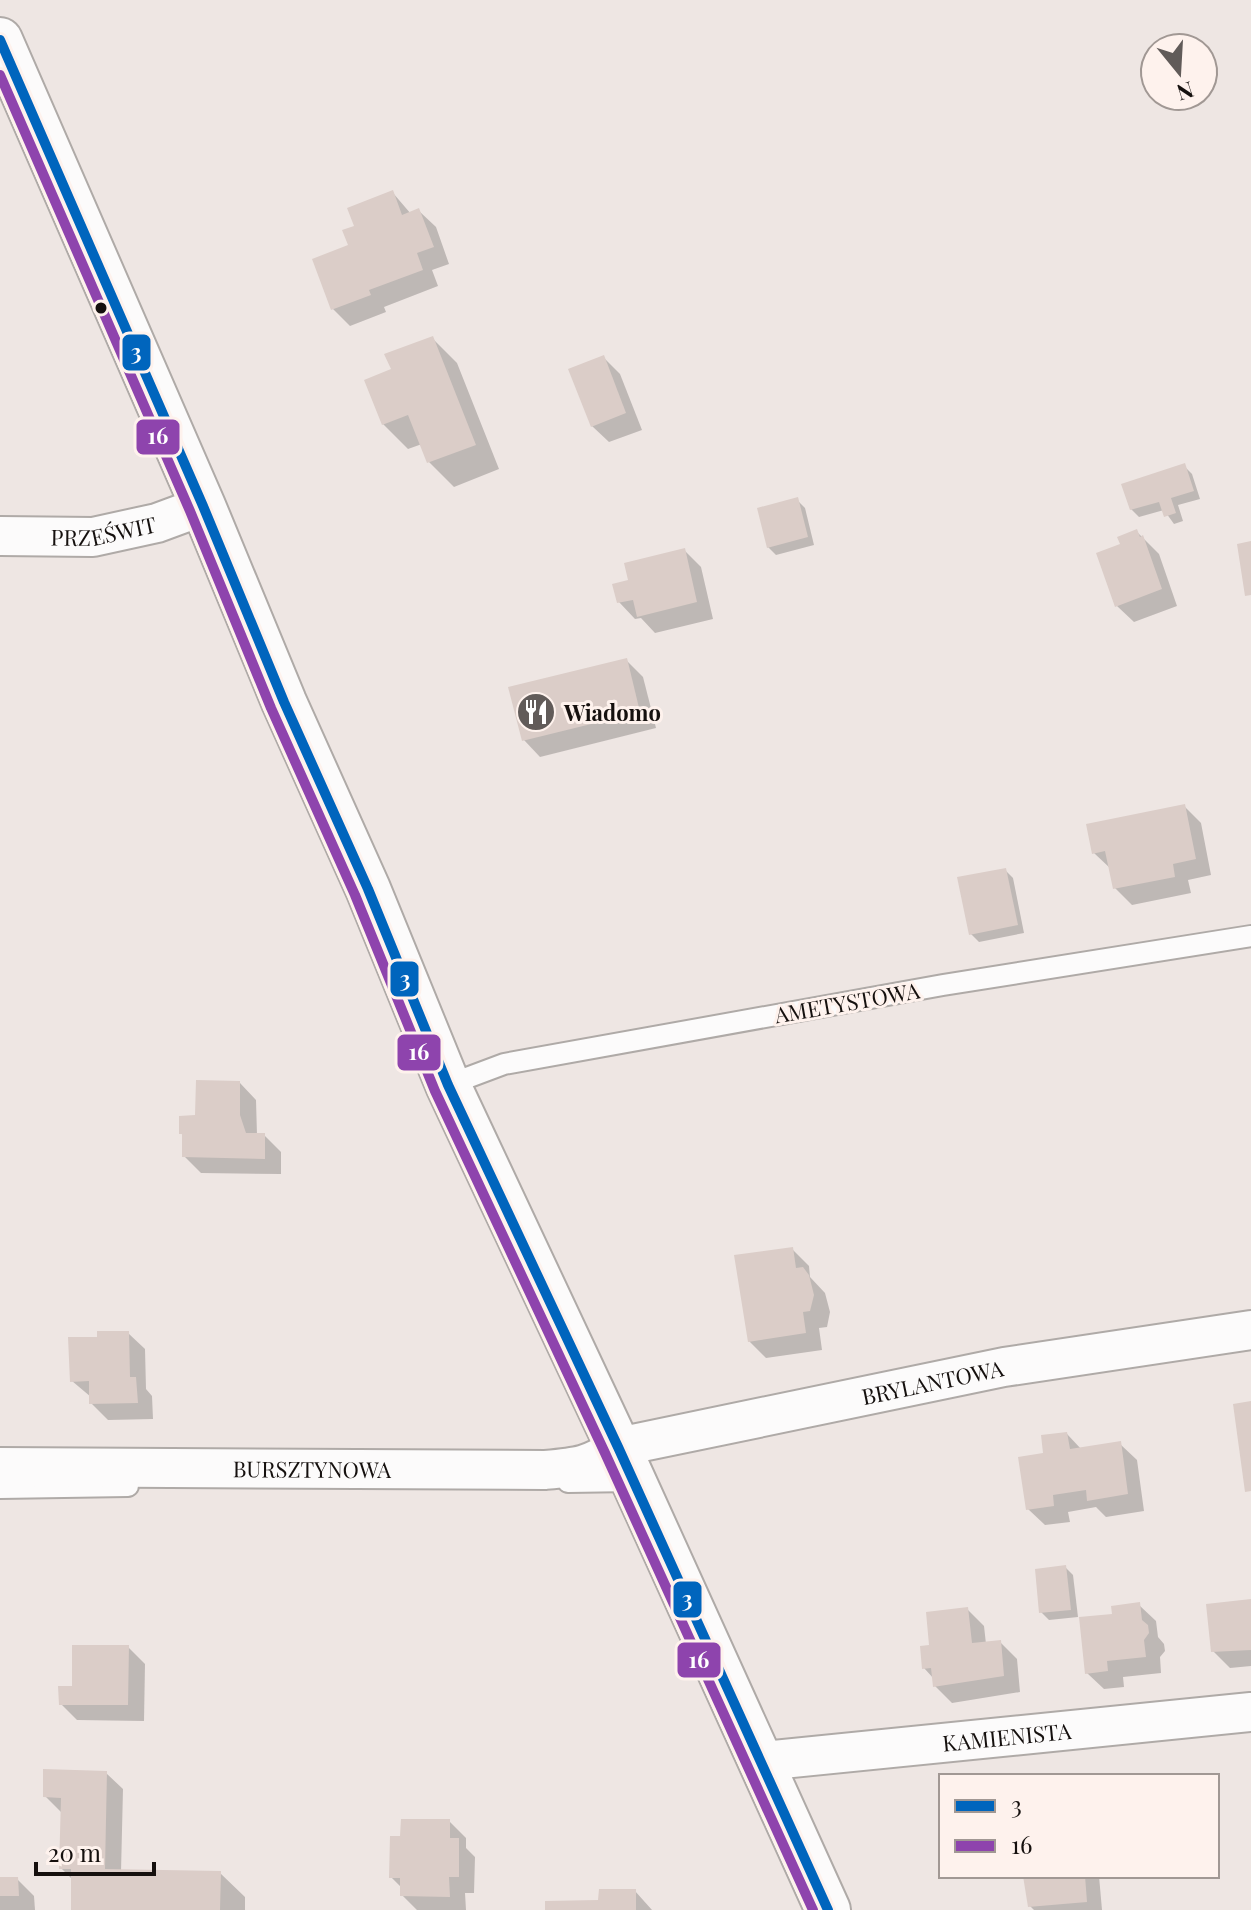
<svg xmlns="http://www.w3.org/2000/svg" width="1251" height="1910" font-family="'Playfair Display',serif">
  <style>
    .shadow { fill: #0003 }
    .building { fill: #dbcdc8 }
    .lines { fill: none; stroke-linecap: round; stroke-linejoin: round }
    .service-casing { stroke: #afaaa7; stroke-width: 24 }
    .minor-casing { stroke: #afaaa7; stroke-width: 42 }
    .tertiary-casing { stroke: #afaaa7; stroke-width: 48 }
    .service { stroke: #fcfbfb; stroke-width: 20 }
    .minor { stroke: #fcfbfb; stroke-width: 38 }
    .tertiary { stroke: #fcfbfb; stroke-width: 44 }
    .bus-1-casing { stroke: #fef2ed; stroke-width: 16 }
    .bus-2-casing { stroke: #fef2ed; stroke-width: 16 }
    .bus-1 { stroke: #0065bd; stroke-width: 10 }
    .bus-2 { stroke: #8e44ad; stroke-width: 10 }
    .bus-dot { fill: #15100e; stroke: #fef2ed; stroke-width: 3 }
    .labels { text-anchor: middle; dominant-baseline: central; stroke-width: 6; stroke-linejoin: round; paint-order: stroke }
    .street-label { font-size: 22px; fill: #15100e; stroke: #fef2ed }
    .poi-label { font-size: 22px; font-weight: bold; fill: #15100e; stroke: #fef2ed; text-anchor: start }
    .line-badge { stroke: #fef2ed; stroke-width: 3 }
    .badge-label { font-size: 22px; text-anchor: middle; font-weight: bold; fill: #fff }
  </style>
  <rect width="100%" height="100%" fill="#eee6e3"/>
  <g class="shadow">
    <path d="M 393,193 L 411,214 L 419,211 L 436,227 L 449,264 L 432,270 L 438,286 L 384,307 L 386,312 L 350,326 L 333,309 L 350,246 L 357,227 Z"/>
    <path d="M 432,338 L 457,363 L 499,469 L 454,487 L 429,462 L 422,444 L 408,449 L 383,424 Z"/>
    <path d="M 603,357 L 620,374 L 642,430 L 609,442 L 592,426 Z"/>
    <path d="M 1184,466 L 1192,474 L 1200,499 L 1178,505 L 1183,521 L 1174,524 L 1164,510 L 1139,517 L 1131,509 Z"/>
    <path d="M 797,500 L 805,508 L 814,545 L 776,555 L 768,547 Z"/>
    <path d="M 1137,532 L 1159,554 L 1177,606 L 1134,622 L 1117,606 L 1122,545 Z"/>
    <path d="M 684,550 L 701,567 L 713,619 L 655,633 L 641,618 L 635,619 L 619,602 L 631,582 Z"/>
    <path d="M 626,660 L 643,677 L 656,728 L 540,757 L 524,740 Z"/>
    <path d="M 1184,806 L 1201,823 L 1211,875 L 1188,880 L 1191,893 L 1132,905 L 1115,888 L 1111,869 L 1094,853 Z"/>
    <path d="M 1005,870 L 1013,878 L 1024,933 L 979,942 L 971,934 Z"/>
    <path d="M 240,1083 L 256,1100 L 257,1135 L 264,1135 L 281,1152 L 281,1174 L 201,1173 L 184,1156 L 184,1137 L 181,1133 Z"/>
    <path d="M 792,1249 L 809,1266 L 810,1277 L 825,1293 L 830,1312 L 827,1327 L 819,1328 L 822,1350 L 766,1358 L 749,1341 Z"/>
    <path d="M 128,1333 L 145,1349 L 146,1389 L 152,1396 L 153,1419 L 108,1420 L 91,1403 L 91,1397 L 72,1381 L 99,1339 Z"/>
    <path d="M 1067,1434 L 1082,1450 L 1120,1444 L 1137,1460 L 1144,1511 L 1106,1517 L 1096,1507 L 1068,1512 L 1070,1522 L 1045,1525 L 1028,1509 L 1046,1455 Z"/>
    <path d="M 1065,1567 L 1073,1575 L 1078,1617 L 1049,1620 L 1041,1612 Z"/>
    <path d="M 1251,1601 L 1251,1666 L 1230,1668 L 1213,1651 Z"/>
    <path d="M 1139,1605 L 1156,1621 L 1158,1637 L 1164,1644 L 1165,1651 L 1160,1657 L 1161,1673 L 1123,1677 L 1124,1687 L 1104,1689 L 1087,1673 L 1114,1615 Z"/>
    <path d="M 967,1609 L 984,1626 L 986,1644 L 1000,1642 L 1017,1659 L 1020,1692 L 952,1703 L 935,1686 L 934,1679 L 924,1668 Z"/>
    <path d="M 128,1647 L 145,1664 L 144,1721 L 77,1720 L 61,1704 Z"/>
    <path d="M 106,1773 L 123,1789 L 121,1872 L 220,1873 L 245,1897 L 245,1910 L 73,1910 L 73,1880 L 61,1868 L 63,1814 L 45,1796 Z"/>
    <path d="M 449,1821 L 466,1838 L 466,1848 L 475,1857 L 474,1893 L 465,1893 L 466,1910 L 417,1910 L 402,1895 L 402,1888 L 391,1877 L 402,1838 Z"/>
    <path d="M 1026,1876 L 1099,1876 L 1102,1910 L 1034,1910 L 1030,1906 Z"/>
    <path d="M 0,1879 L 17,1879 L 34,1896 L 35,1910 L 0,1910 Z"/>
    <path d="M 635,1891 L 652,1910 L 547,1910 L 600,1902 Z"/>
  </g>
  <g class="building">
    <path d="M 393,190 L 402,215 L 419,208 L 434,247 L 417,253 L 423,270 L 369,290 L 371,295 L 331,310 L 312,259 L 348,245 L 342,230 L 354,226 L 347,208 Z"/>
    <path d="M 433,336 L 476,445 L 427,463 L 408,415 L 382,425 L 364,380 L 391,369 L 384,354 Z"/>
    <path d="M 604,355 L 626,413 L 591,427 L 568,369 Z"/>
    <path d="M 1185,463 L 1194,491 L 1171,498 L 1176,513 L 1164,517 L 1159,502 L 1130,510 L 1121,484 Z"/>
    <path d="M 798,497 L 808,537 L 767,548 L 757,508 Z"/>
    <path d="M 1137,529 L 1140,537 L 1143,535 L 1162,589 L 1115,607 L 1096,553 L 1120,544 L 1117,537 Z"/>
    <path d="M 1251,541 L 1251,595 L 1245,596 L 1237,544 Z"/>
    <path d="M 685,548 L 697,602 L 637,617 L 633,600 L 617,603 L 612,584 L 628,580 L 624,563 Z"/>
    <path d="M 627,658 L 640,712 L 522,741 L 508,687 Z"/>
    <path d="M 1185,804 L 1196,859 L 1173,864 L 1175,877 L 1113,889 L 1105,851 L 1092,854 L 1086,824 Z"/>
    <path d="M 1006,868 L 1018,925 L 969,935 L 957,877 Z"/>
    <path d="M 196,1080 L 240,1081 L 240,1115 L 246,1133 L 265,1133 L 265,1159 L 182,1157 L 182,1134 L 179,1134 L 179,1116 L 195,1115 Z"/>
    <path d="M 793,1247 L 796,1268 L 803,1267 L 809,1275 L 814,1295 L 810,1311 L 803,1312 L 806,1333 L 748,1342 L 734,1255 Z"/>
    <path d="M 97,1331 L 129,1331 L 130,1377 L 136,1377 L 138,1403 L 89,1404 L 89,1381 L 70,1382 L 68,1337 L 97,1337 Z"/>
    <path d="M 1251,1401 L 1251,1491 L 1245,1492 L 1233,1404 Z"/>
    <path d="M 1067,1432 L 1070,1449 L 1121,1441 L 1128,1494 L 1087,1501 L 1086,1490 L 1053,1495 L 1054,1506 L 1026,1510 L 1018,1457 L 1043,1453 L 1041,1435 Z"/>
    <path d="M 1066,1565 L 1071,1610 L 1039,1613 L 1035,1569 Z"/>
    <path d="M 1251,1599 L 1251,1650 L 1211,1652 L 1206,1604 Z"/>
    <path d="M 1140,1602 L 1142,1620 L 1148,1625 L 1149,1633 L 1144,1640 L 1146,1657 L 1107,1661 L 1108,1671 L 1085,1674 L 1079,1617 L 1112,1614 L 1111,1606 Z"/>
    <path d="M 968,1607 L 972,1643 L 1001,1640 L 1004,1676 L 933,1687 L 931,1668 L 922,1669 L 920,1646 L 929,1645 L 926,1612 Z"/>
    <path d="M 72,1645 L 129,1645 L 128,1705 L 59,1705 L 58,1686 L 72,1686 Z"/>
    <path d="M 43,1769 L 107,1771 L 105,1869 L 221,1871 L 220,1910 L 71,1910 L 71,1869 L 59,1869 L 61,1798 L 43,1797 Z"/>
    <path d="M 401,1819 L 450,1819 L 450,1838 L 459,1838 L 459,1877 L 449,1877 L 450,1897 L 400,1896 L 400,1878 L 389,1878 L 390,1836 L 400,1836 Z"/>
    <path d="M 1023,1876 L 1085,1876 L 1087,1902 L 1028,1907 Z"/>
    <path d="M 0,1877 L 18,1877 L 19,1896 L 0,1896 Z"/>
    <path d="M 599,1889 L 636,1889 L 636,1910 L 545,1910 L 545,1901 L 598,1900 Z"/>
  </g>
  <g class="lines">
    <g class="service-casing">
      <g id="service">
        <path d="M 448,1085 L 504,1064 L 943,985 L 1251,936"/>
        <path d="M 568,1482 L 633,1481"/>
        <path d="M 0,1488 L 128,1486"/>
      </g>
    </g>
    <g class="minor-casing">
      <g id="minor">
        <path id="s1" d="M 0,536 L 93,537 L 157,523 L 203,506"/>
        <path id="s2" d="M 0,1467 L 545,1470 C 578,1467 590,1466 618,1447 L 1004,1367 L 1251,1330"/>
        <path id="s3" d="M 762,1761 L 1251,1712"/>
      </g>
    </g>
    <g class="tertiary-casing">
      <path id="tertiary" d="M 0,40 L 203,506 L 284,702 L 368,889 L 448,1085 L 618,1447 L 828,1910"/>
    </g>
    <use href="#service" class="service"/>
    <use href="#minor" class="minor"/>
    <use href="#tertiary" class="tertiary"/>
    <g class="bus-1-casing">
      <path id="bus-1" d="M 0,40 L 203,506 L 284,702 L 368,889 L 448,1085 L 618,1447 L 828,1910"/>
    </g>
    <g class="bus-2-casing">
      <path id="bus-2" d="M 0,75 L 190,511 L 271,708 L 355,895 L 435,1091 L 605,1453 L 813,1910"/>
    </g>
    <use href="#bus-1" class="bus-1"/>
    <use href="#bus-2" class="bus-2"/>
  </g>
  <defs>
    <g id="restaurant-disc" transform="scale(2)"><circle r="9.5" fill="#615b59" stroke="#fef2ed"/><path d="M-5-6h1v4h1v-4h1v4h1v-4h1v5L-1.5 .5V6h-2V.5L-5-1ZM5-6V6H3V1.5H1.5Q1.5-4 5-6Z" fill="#fff"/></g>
  </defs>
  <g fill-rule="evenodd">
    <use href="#restaurant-disc" x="536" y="712"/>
  </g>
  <circle class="bus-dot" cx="101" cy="308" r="7"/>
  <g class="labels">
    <g class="street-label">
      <text stroke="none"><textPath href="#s1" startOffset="104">PRZEŚWIT</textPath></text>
      <text transform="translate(847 1002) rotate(-10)">AMETYSTOWA</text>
      <text stroke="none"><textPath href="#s2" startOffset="944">BRYLANTOWA</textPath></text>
      <text stroke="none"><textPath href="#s2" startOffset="312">BURSZTYNOWA</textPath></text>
      <text stroke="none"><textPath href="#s3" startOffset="246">KAMIENISTA</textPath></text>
    </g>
    <g class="poi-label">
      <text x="564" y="712">Wiadomo</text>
    </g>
  </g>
  <g class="line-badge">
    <rect x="121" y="333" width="31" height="39" rx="8" fill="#0065bd"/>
    <rect x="135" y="418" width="46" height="38" rx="8" fill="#8e44ad"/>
    <rect x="389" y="960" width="31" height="38" rx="8" fill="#0065bd"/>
    <rect x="396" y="1033" width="46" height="39" rx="8" fill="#8e44ad"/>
    <rect x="672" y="1580" width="31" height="39" rx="8" fill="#0065bd"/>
    <rect x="676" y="1641" width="46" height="38" rx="8" fill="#8e44ad"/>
  </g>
  <g class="badge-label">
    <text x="136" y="360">3</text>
    <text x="158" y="444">16</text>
    <text x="405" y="987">3</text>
    <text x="419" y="1060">16</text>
    <text x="687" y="1607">3</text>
    <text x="699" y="1668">16</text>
  </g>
  <rect x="939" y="1774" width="280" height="104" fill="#fef2ed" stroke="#a19894" stroke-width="2"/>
  <rect x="955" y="1800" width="40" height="12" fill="#0065bd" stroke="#a19894" stroke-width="2"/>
  <text x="1011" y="1814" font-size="24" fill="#15100e">3</text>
  <rect x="955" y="1840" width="40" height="12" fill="#8e44ad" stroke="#a19894" stroke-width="2"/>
  <text x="1011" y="1854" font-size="24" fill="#15100e">16</text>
  <g transform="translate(1179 72) rotate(162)"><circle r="38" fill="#fef2ed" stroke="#a19894" stroke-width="2"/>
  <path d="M0-6L14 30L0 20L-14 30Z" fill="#615b59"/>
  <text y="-12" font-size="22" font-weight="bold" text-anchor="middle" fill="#15100e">N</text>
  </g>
  <path d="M36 1862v12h118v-12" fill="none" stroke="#15100e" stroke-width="4"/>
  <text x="48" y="1862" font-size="24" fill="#15100e" stroke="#fef2ed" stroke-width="6" paint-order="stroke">20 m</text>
</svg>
